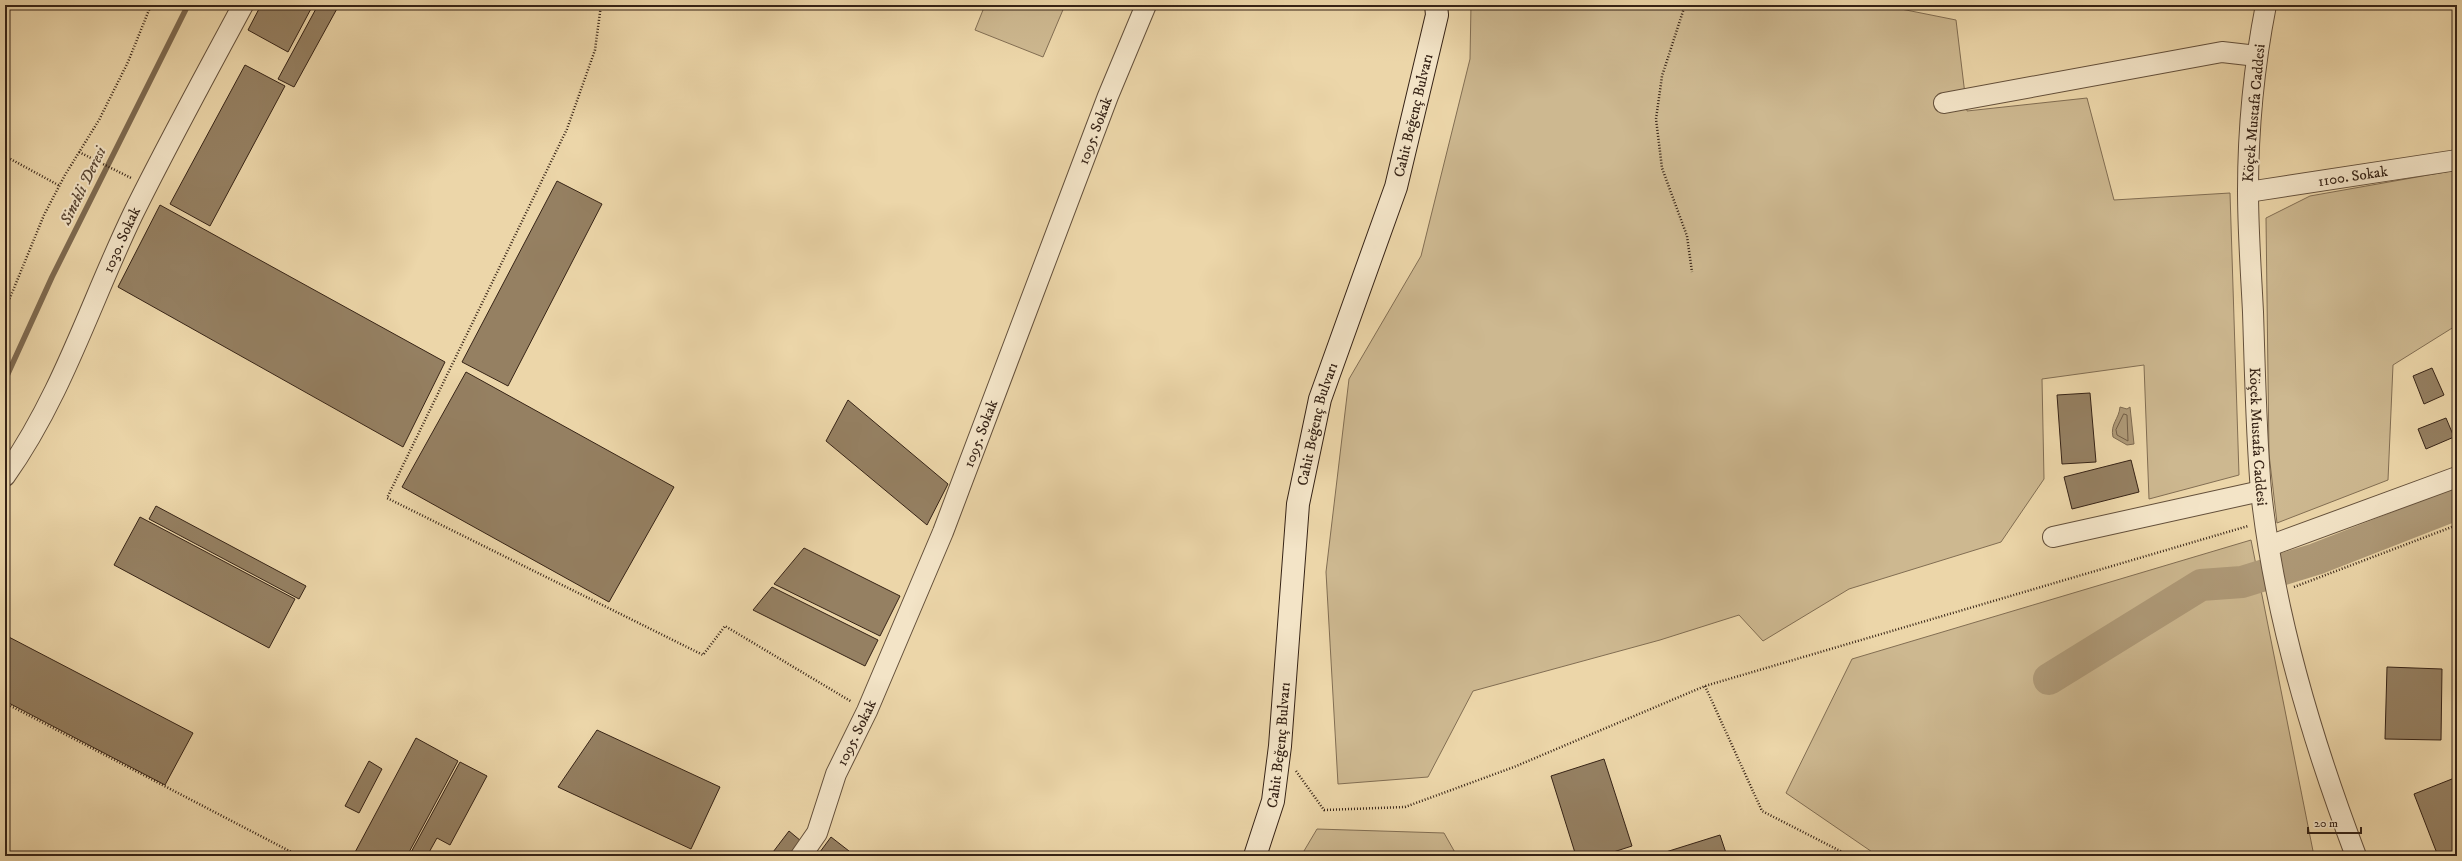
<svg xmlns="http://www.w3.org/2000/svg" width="2462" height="861" font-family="'IM FELL DW Pica',serif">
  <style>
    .grass { fill: #cdb890; stroke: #826e53 }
    .water { fill: #ae9977; stroke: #7e6a50 }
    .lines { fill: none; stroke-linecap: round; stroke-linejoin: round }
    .shore { stroke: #725e46; stroke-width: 1 }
    .stream { stroke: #7e6a50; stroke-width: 5.5 }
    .river { stroke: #ae9977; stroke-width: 32 }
    .building { fill: #958062; stroke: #362316 }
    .minor-casing { stroke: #64503b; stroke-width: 22 }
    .secondary-casing { stroke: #362316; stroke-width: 24 }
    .path { stroke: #362316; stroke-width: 2.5; stroke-dasharray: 1 2; stroke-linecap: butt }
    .minor { stroke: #f3e4c7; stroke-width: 20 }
    .secondary { stroke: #f3e4c7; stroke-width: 22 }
    .labels { text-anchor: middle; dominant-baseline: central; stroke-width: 4; stroke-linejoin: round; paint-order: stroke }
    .street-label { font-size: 15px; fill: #362316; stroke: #f3e4c7 }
    .water-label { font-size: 16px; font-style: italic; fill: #5a4633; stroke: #f3e4c7 }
  </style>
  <rect width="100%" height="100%" fill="#ecd6a9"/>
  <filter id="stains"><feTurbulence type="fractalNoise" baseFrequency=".005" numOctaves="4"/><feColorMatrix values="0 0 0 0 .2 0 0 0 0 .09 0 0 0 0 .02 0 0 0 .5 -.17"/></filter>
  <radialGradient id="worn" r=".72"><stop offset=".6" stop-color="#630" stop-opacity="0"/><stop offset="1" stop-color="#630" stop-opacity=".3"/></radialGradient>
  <g class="grass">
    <path d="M 985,5 L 1065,5 L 1043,57 L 975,30 Z"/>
    <path d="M 1471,5 L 1881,5 L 1956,20 L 1967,111 L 2087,98 L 2114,200 L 2230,193 L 2239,475 L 2149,499 L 2144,365 L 2042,379 L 2044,479 L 2001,542 L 1849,589 L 1763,641 L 1739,615 L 1660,640 L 1473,691 L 1428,777 L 1338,784 L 1326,572 L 1349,379 L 1421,256 L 1470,59 Z"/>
    <path d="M 2451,171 L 2457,172 L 2457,325 L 2393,365 L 2388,480 L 2277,523 L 2269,454 L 2266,218 L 2310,196 Z"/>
    <path d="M 2251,540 L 2314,856 L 1878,856 L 1786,793 L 1852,659 Z"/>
    <path d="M 1317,829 L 1444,833 L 1457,856 L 1301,856 Z"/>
  </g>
  <path class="water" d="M 2120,407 L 2127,409 L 2130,407 L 2134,444 L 2127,445 L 2113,437 C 2110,424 2119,419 2120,407 Z"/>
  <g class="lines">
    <path class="shore" d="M 2124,414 L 2127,415 L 2128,441 L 2117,435 L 2116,430 Z"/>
    <path class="stream" d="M 5,380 L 52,277 L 188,5"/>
    <path class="river" d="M 2049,679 L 2201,585 L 2242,582 L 2316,559 L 2457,504"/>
  </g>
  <g class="building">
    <path d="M 261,5 L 313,5 L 288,52 L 248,30 Z"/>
    <path d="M 318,5 L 339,5 L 294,87 L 278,79 Z"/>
    <path d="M 245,65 L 285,86 L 210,226 L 170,204 Z"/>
    <path d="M 557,181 L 602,204 L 508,386 L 462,362 Z"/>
    <path d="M 160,205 L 445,362 L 403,447 L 118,287 Z"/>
    <path d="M 2432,368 L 2444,395 L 2424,404 L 2413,376 Z"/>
    <path d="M 466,372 L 674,487 L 609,602 L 402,487 Z"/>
    <path d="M 2090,393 L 2096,462 L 2062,464 L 2057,395 Z"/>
    <path d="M 848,400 L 948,484 L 927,525 L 826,441 Z"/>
    <path d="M 2446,418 L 2454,437 L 2426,449 L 2418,429 Z"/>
    <path d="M 2131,460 L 2139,492 L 2072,509 L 2064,477 Z"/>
    <path d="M 156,506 L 306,586 L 299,599 L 149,519 Z"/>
    <path d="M 140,517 L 295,599 L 269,648 L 114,565 Z"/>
    <path d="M 804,548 L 900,596 L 880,636 L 774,584 Z"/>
    <path d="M 772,587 L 878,640 L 865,666 L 753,610 Z"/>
    <path d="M 5,635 L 193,733 L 165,785 L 5,701 Z"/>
    <path d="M 2387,667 L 2442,669 L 2441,740 L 2385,739 Z"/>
    <path d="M 597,730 L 720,787 L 691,849 L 558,787 Z"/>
    <path d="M 416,738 L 458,761 L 407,856 L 353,856 Z"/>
    <path d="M 1604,759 L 1632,846 L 1601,856 L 1576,856 L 1551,776 Z"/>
    <path d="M 369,761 L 382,769 L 359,813 L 345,806 Z"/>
    <path d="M 460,762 L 487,776 L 450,845 L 437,838 L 427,856 L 409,856 Z"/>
    <path d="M 2457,777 L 2457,854 L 2438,856 L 2414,794 Z"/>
    <path d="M 789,831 L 801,841 L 789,856 L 770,856 Z"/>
    <path d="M 1720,835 L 1727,856 L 1653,856 Z"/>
    <path d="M 831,837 L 849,851 L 849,856 L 817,856 Z"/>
  </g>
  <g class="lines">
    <g class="minor-casing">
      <g id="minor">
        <path id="s1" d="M 2266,5 C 2254,66 2248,128 2248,191 C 2248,231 2251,272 2253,312 C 2255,372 2256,432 2261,491 C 2274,614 2312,740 2356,856"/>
        <path d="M 1944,103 L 2222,52 L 2257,56"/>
        <path id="s2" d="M 2248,192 L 2457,160"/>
        <path id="s3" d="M 5,476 C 62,396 91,301 133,214 C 168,143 206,74 243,5"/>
        <path d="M 2053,537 L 2261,491"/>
        <path d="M 2269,546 L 2457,477"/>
        <path id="s4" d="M 801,856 L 817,833 L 836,774 L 867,711 L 943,532 L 1108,96 L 1146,5"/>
      </g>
    </g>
    <g class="secondary-casing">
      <g id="secondary">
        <path id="s5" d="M 1255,856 L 1273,801 L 1280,746 L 1298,504 L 1320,399 L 1396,187 L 1437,15 L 1436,5"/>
      </g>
    </g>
    <g class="path">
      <path d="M 601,5 L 595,50 L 567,129 L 387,498 L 703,655 L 725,626 L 852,702"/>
      <path d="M 1685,5 L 1662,76 L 1656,119 L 1662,168 L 1687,236 L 1692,272"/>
      <path d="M 79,152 L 131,178"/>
      <path d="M 5,156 L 60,186"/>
      <path d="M 5,310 L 44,215 L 65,175 L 99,120 L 128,62 L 151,5"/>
      <path d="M 2294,587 L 2457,525"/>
      <path d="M 1705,686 L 1762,811 L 1850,856"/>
      <path d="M 5,703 L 299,856"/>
      <path d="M 1296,771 L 1324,810 L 1405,807 L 1514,767 L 1705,686 L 2248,526"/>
    </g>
    <use href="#minor" class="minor"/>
    <use href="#secondary" class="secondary"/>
  </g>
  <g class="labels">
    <g class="street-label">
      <text transform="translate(2254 113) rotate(-85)">Köçek Mustafa Caddesi</text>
      <text stroke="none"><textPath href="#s5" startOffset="762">Cahit Beğenç Bulvarı</textPath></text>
      <text stroke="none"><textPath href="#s4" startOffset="784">1095. Sokak</textPath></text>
      <text stroke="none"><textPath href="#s2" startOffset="106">1100. Sokak</textPath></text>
      <text stroke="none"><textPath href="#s3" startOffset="264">1030. Sokak</textPath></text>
      <text stroke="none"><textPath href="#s5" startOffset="438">Cahit Beğenç Bulvarı</textPath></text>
      <text stroke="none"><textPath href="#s4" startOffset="460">1095. Sokak</textPath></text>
      <text stroke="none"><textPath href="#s1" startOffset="433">Köçek Mustafa Caddesi</textPath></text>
      <text stroke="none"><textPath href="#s4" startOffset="136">1095. Sokak</textPath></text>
      <text stroke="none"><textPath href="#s5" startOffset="114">Cahit Beğenç Bulvarı</textPath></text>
    </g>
    <g class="water-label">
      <text transform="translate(83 186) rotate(-64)">Sinekli Deresi</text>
    </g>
  </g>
  <rect width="2462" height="861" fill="none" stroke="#ecd6a9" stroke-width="20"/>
  <rect x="6" y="6" width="2450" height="849" fill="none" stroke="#362316" stroke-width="2"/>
  <rect x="10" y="10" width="2442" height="841" fill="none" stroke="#362316"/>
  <path d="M2308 827v6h53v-6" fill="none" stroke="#362316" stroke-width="2"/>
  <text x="2314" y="827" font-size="12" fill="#362316" stroke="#f3e4c7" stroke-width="3" paint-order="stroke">20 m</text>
  <rect width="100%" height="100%" filter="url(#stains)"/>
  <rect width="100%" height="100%" fill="url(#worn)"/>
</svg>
